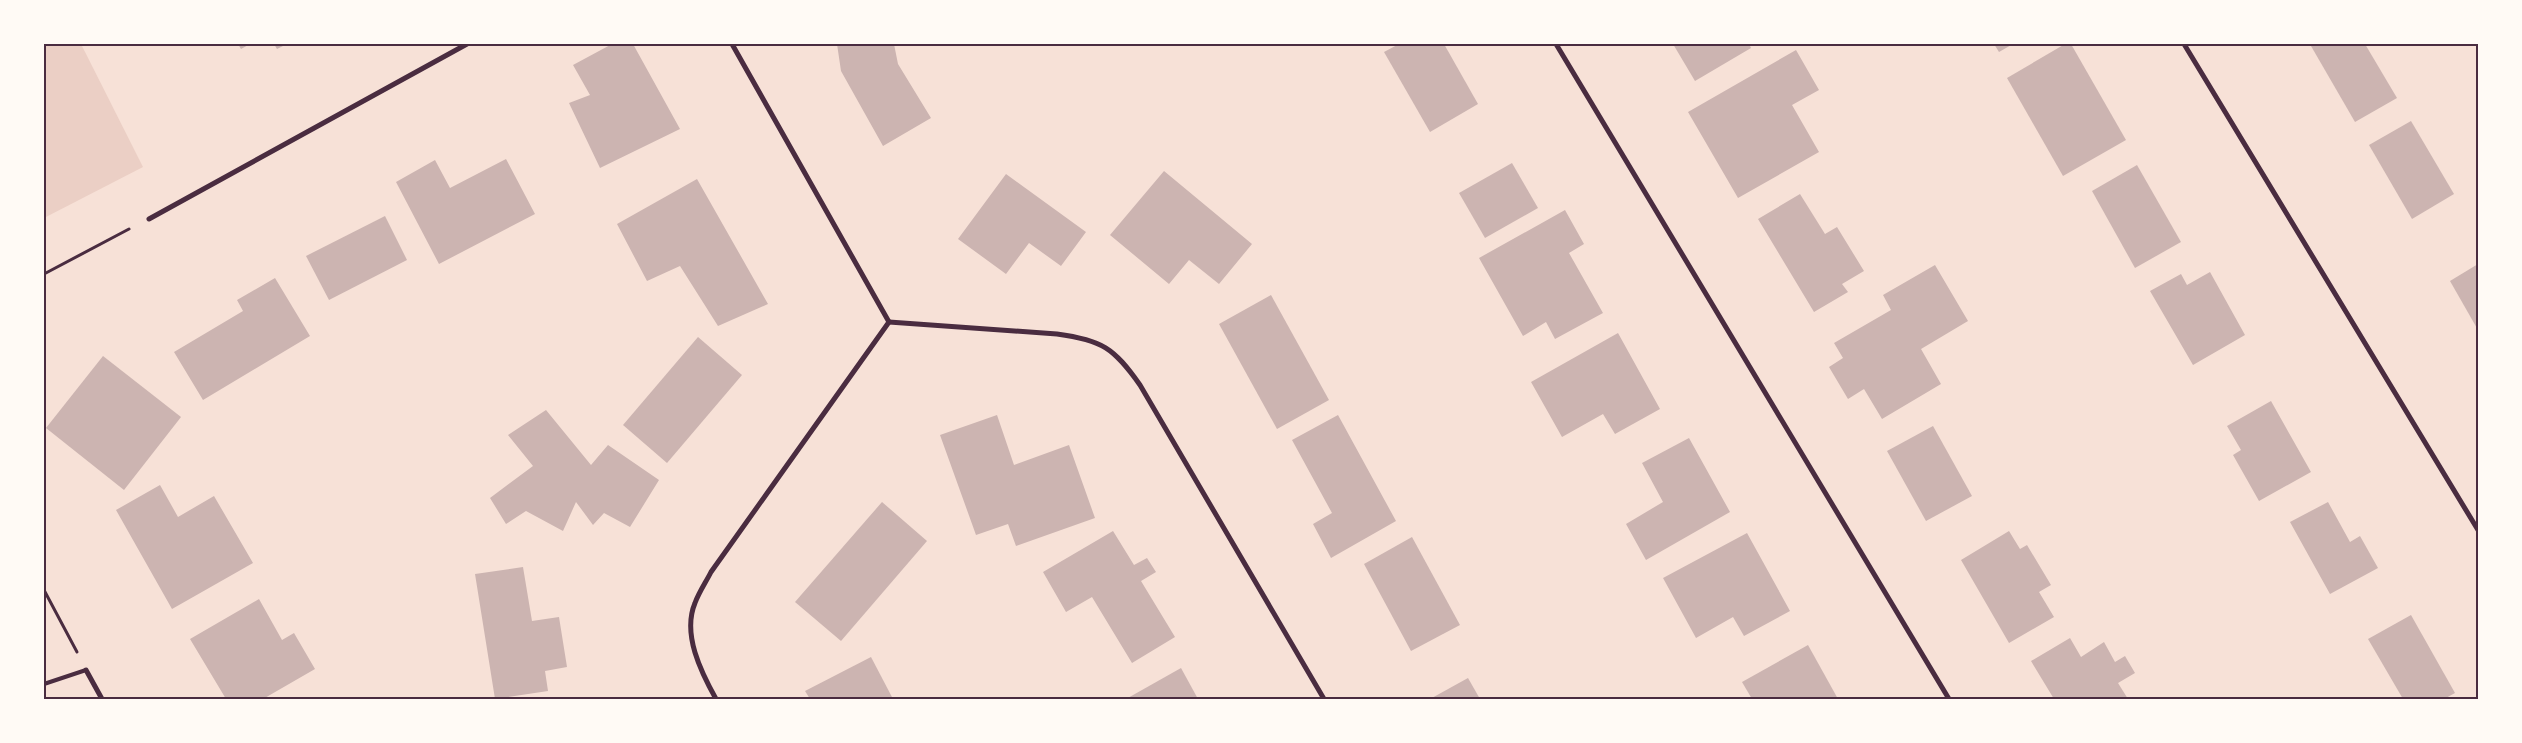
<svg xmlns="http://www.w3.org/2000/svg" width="2522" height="743" font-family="'PT Sans Narrow',sans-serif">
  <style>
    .green { fill: #ebcfc5 }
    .building { fill: #ccb4b1 }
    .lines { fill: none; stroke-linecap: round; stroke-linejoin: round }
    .path { stroke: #4a2c40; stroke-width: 3 }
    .service { stroke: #4a2c40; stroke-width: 4 }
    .minor { stroke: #4a2c40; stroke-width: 5 }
    .neatline { fill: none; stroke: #4a2c40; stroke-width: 2 }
  </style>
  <rect width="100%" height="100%" fill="#f7e1d7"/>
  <path class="green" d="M 44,44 L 81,44 L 143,167 L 44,218 Z"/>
  <g class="building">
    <path d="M 238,44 L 250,44 L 241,49 Z"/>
    <path d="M 274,44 L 287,44 L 277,49 Z"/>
    <path d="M 612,44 L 633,44 L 680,129 L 600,168 L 569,103 L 590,95 L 573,65 Z"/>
    <path d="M 837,44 L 894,44 L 898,64 L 931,118 L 883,146 L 841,71 Z"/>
    <path d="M 1399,44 L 1444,44 L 1478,104 L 1430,132 L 1384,52 Z"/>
    <path d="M 1673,44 L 1749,44 L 1751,48 L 1695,81 Z"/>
    <path d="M 1994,44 L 2013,44 L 1999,52 Z"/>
    <path d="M 2065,44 L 2071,44 L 2126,140 L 2063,176 L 2007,78 Z"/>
    <path d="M 2316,44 L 2365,44 L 2397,98 L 2355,122 L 2311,46 Z"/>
    <path d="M 1796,50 L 1819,90 L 1792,105 L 1819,152 L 1738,198 L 1688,112 Z"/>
    <path d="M 2411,121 L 2454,194 L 2412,219 L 2369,145 Z"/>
    <path d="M 506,159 L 535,214 L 439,264 L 396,182 L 435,160 L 450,188 Z"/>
    <path d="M 1512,163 L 1538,208 L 1485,238 L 1459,193 Z"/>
    <path d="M 2137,165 L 2181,242 L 2135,268 L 2092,191 Z"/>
    <path d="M 1164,171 L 1252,244 L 1219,284 L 1189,260 L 1169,284 L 1110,235 Z"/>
    <path d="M 1006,174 L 1086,232 L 1061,266 L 1029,243 L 1006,274 L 958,239 Z"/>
    <path d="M 697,179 L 768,304 L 718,326 L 680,266 L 647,281 L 617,224 Z"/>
    <path d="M 1800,194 L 1825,234 L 1837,227 L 1864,271 L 1842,284 L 1848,292 L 1814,312 L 1758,219 Z"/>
    <path d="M 1565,210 L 1584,244 L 1569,253 L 1603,313 L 1555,339 L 1546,322 L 1523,336 L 1479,258 Z"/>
    <path d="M 385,216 L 407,260 L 329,300 L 306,256 Z"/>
    <path d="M 2478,264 L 2478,330 L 2450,281 Z"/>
    <path d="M 1935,265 L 1968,321 L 1921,349 L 1941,384 L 1882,419 L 1864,389 L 1848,399 L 1829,367 L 1843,358 L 1834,343 L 1891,310 L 1883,295 Z"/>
    <path d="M 2210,272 L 2245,335 L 2193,365 L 2150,291 L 2181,274 L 2187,285 Z"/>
    <path d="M 275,278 L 310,336 L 203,400 L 174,352 L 243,311 L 237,300 Z"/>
    <path d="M 1271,295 L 1329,400 L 1277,429 L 1219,324 Z"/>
    <path d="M 1618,333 L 1660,409 L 1615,434 L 1603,414 L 1562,437 L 1531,382 Z"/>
    <path d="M 698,337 L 742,375 L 667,463 L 623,425 Z"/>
    <path d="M 103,356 L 181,417 L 124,490 L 46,428 Z"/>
    <path d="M 2271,401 L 2311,472 L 2259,501 L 2233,455 L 2241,450 L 2227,426 Z"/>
    <path d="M 546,410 L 591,465 L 608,445 L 659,480 L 630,527 L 604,513 L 593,525 L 576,502 L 563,531 L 526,511 L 506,524 L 490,498 L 533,466 L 508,435 Z"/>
    <path d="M 997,415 L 1014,465 L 1069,445 L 1095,518 L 1016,546 L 1008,524 L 976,535 L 940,435 Z"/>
    <path d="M 1338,415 L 1396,521 L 1331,558 L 1313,524 L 1332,513 L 1292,440 Z"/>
    <path d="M 1933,426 L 1972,496 L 1926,521 L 1887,451 Z"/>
    <path d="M 1689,438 L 1730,512 L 1646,560 L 1626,524 L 1663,502 L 1642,463 Z"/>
    <path d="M 160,485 L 178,517 L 214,496 L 253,563 L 172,609 L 116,510 Z"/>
    <path d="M 882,502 L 927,541 L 841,641 L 795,602 Z"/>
    <path d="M 2328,502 L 2350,542 L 2360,536 L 2378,568 L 2330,594 L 2290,522 Z"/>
    <path d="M 1113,531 L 1134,565 L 1147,558 L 1156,572 L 1141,581 L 1175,637 L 1132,663 L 1092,597 L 1066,612 L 1043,572 Z"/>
    <path d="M 2009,531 L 2020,549 L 2027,545 L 2051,585 L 2039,592 L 2054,617 L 2009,643 L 1961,560 Z"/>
    <path d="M 1747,533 L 1790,611 L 1744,636 L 1733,617 L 1696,638 L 1663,578 Z"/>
    <path d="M 1412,537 L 1460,625 L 1411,651 L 1364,564 Z"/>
    <path d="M 523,567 L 532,621 L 559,617 L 567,667 L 545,671 L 548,691 L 495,699 L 475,574 Z"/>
    <path d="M 259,599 L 282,640 L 294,633 L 315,669 L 263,699 L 226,699 L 190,639 Z"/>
    <path d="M 2411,615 L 2455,693 L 2444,699 L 2403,699 L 2368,639 Z"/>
    <path d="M 2070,638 L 2081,657 L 2104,642 L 2115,662 L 2125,656 L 2135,673 L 2118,683 L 2128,699 L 2054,699 L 2031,661 Z"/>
    <path d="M 1808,645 L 1838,699 L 1752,699 L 1742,682 Z"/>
    <path d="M 871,657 L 893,699 L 810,699 L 805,691 Z"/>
    <path d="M 1181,668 L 1198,699 L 1126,699 Z"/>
    <path d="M 1468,678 L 1480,699 L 1430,699 Z"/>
  </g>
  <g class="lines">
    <g class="path">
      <path d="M 44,274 L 129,229"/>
      <path d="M 44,590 L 77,652"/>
    </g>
    <path class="service" d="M 44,684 L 86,670"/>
    <g class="minor">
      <path d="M 732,44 L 889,322"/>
      <path d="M 1556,44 L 1949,699"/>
      <path d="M 2184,44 L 2478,530"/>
      <path d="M 149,219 L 467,44"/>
      <path d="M 889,322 L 1057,334 C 1102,340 1114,348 1140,385 L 1324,699"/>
      <path d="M 86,670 L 102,699"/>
      <path d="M 716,699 C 701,672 682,634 695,603 C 699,592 706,582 711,572 L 889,322"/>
    </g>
  </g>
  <rect width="2522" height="743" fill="none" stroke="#fffaf5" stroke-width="90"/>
  <rect x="45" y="45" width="2432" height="653" class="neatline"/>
</svg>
